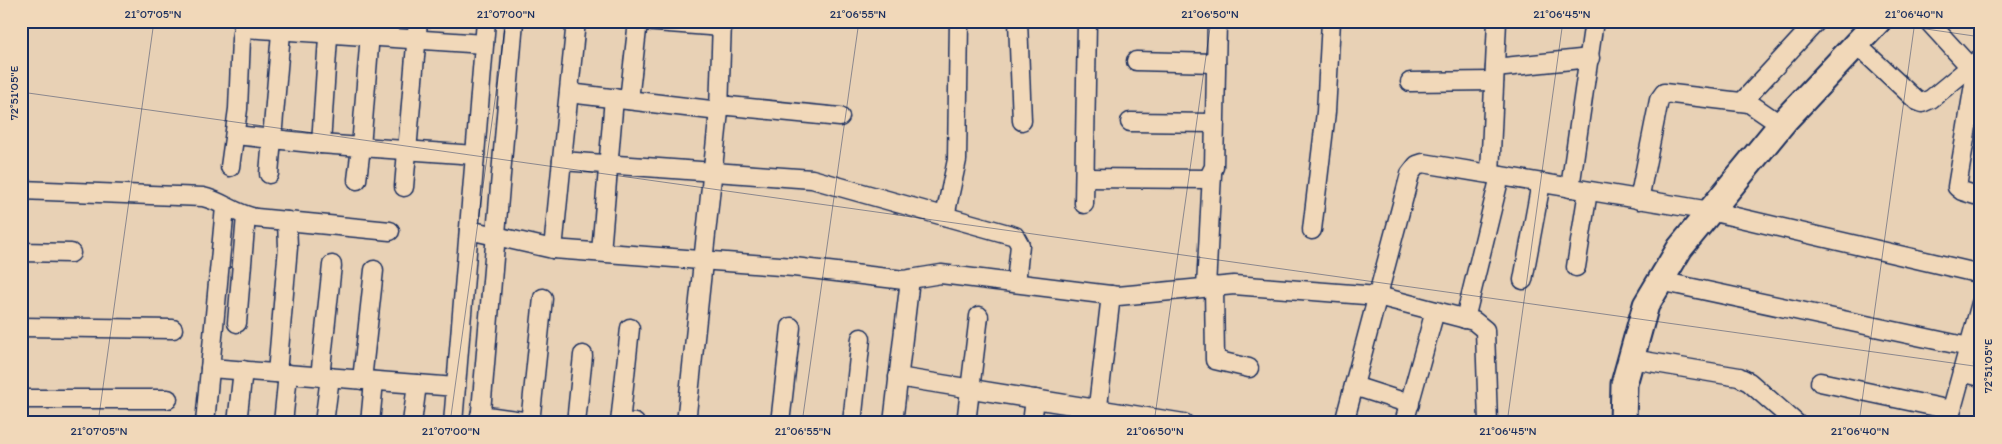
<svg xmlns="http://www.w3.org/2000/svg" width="2002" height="444" font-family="Itim,sans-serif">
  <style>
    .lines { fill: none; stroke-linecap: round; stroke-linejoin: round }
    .street-casing { stroke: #1b2f5e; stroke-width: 21 }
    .secondary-casing { stroke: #1b2f5e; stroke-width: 29 }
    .street { stroke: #f1d8b9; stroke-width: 18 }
    .secondary { stroke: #f1d8b9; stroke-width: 25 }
    .ticks { fill: none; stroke: #1b2f5e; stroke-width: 1; stroke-opacity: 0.45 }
    .neatline { fill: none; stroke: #1b2f5e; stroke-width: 2 }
    .ticks-label { font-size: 12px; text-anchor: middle; fill: #1b2f5e }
  </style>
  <rect width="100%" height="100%" fill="#e8d1b5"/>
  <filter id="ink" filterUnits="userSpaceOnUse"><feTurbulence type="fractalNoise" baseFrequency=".02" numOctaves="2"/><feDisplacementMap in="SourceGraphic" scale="10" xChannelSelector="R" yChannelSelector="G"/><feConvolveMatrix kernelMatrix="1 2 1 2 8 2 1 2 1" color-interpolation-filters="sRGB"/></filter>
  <g filter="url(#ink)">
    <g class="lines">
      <g class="street-casing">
        <g id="street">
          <path d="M 371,21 L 361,147 L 475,155"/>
          <path d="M 642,21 L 722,27"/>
          <path d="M 1018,21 L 1022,121"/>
          <path d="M 1928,21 L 1970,67"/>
          <path d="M 243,28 L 484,44"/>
          <path d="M 1856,44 L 1917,101 L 1922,103 L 1931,99 L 1981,58"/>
          <path d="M 1978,60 L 1957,187 L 1962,191 L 1981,197"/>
          <path d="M 1136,61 L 1216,63"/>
          <path d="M 1495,68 L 1590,58"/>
          <path d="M 1410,82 L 1494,81"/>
          <path d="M 569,93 L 719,111"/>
          <path d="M 629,100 L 638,21"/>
          <path d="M 1743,101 L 1817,21"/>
          <path d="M 719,105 L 840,117"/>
          <path d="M 1130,122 L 1215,123"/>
          <path d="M 235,135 L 321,144 L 329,22"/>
          <path d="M 321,144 L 361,147 L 357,180"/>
          <path d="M 562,161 L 812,179 L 1015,236 L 1020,245 L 1016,283"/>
          <path d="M 230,167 L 238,109 L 241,39 L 244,21"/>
          <path d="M 269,174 L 282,21"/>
          <path d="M 1490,174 L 1497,21"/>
          <path d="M 1085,178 L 1208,179 L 1214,167 L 1217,21"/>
          <path d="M 404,187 L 418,21"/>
          <path d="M 1570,188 L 1594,21"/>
          <path d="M 21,190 L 203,197 C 222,201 234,214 256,218 L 390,231"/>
          <path d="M 1639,200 L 1659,100 L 1664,93 L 1749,103 L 1781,125"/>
          <path d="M 1084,204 L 1087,21"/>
          <path d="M 945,216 L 957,160 L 959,21"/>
          <path d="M 469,230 L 553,249 L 794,267 L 904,280 L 941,274 L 1118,296 L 1234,285 L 1378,296 L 1474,321 L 1485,330 L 1488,423"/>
          <path d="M 1312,230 L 1326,112 L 1331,21"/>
          <path d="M 553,249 L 576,21"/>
          <path d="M 21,252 L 71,253"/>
          <path d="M 601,252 L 614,98"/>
          <path d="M 1576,267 L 1588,191"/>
          <path d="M 1523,280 L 1541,183"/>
          <path d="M 1660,281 L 1969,347"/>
          <path d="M 1214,286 L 1215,360 L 1249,368"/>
          <path d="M 1206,287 L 1212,174"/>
          <path d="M 1465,319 L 1500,176"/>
          <path d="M 237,323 L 246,216"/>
          <path d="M 21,327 L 173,329"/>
          <path d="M 1638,360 L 1739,377 L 1749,382 L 1796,423"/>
          <path d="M 210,368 L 456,387"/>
          <path d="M 1962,372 L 1981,377"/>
          <path d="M 277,373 L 288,247 L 287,221"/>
          <path d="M 320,377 L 332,265"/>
          <path d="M 898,377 L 1184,423"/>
          <path d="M 362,380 L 374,270"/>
          <path d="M 1820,382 L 1951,410"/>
          <path d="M 1354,386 L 1410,404"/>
          <path d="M 21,399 L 168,399"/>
          <path d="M 480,415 L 530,422"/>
          <path d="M 620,422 L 635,423"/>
          <path d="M 205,423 L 225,207"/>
          <path d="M 237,423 L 243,370"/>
          <path d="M 283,423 L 288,374"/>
          <path d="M 324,423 L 330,377"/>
          <path d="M 370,423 L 374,381"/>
          <path d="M 412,423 L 417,384"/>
          <path d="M 453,423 L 486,21"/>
          <path d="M 480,423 L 514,21"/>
          <path d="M 530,423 L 543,298"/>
          <path d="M 576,423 L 583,355"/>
          <path d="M 620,423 L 630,328"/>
          <path d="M 686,423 L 719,111 L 722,21"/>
          <path d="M 780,423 L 791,327"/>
          <path d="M 852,423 L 861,338"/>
          <path d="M 893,423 L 910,279"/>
          <path d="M 966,423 L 979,316"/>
          <path d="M 1032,423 L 1035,399"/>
          <path d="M 1096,423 L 1111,295"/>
          <path d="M 1344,423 L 1410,174 L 1417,165 L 1423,163 L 1710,211 L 1981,274"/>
          <path d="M 1404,423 L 1435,311"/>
          <path d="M 1948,423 L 1981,303"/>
        </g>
      </g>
      <g class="secondary-casing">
        <path id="secondary" d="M 1623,423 L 1624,384 L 1646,305 L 1680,248 L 1785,120 L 1878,21"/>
      </g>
      <use href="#street" class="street"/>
      <use href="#secondary" class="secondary"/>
    </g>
  </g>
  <path class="ticks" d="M 1871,21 L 1981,37M 21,92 L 1981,367M 21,422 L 24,423M 98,423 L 154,21M 450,423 L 506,21M 802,423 L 859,21M 1154,423 L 1211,21M 1507,423 L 1563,21M 1859,423 L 1915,21"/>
  <rect width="2002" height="444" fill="none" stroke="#f1d8b9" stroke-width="55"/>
  <rect x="28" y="28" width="1946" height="388" class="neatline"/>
  <g class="ticks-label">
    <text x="153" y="18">21°07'05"N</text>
    <text x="506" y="18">21°07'00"N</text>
    <text x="858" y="18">21°06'55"N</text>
    <text x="1210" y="18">21°06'50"N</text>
    <text x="1562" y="18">21°06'45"N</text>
    <text x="1914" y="18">21°06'40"N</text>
    <text transform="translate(14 93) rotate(-90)" y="4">72°51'05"E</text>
    <text transform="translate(1988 366) rotate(-90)" y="4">72°51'05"E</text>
    <text x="99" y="435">21°07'05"N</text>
    <text x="451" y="435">21°07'00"N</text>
    <text x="803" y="435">21°06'55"N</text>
    <text x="1155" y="435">21°06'50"N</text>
    <text x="1508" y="435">21°06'45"N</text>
    <text x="1860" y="435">21°06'40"N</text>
  </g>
</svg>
